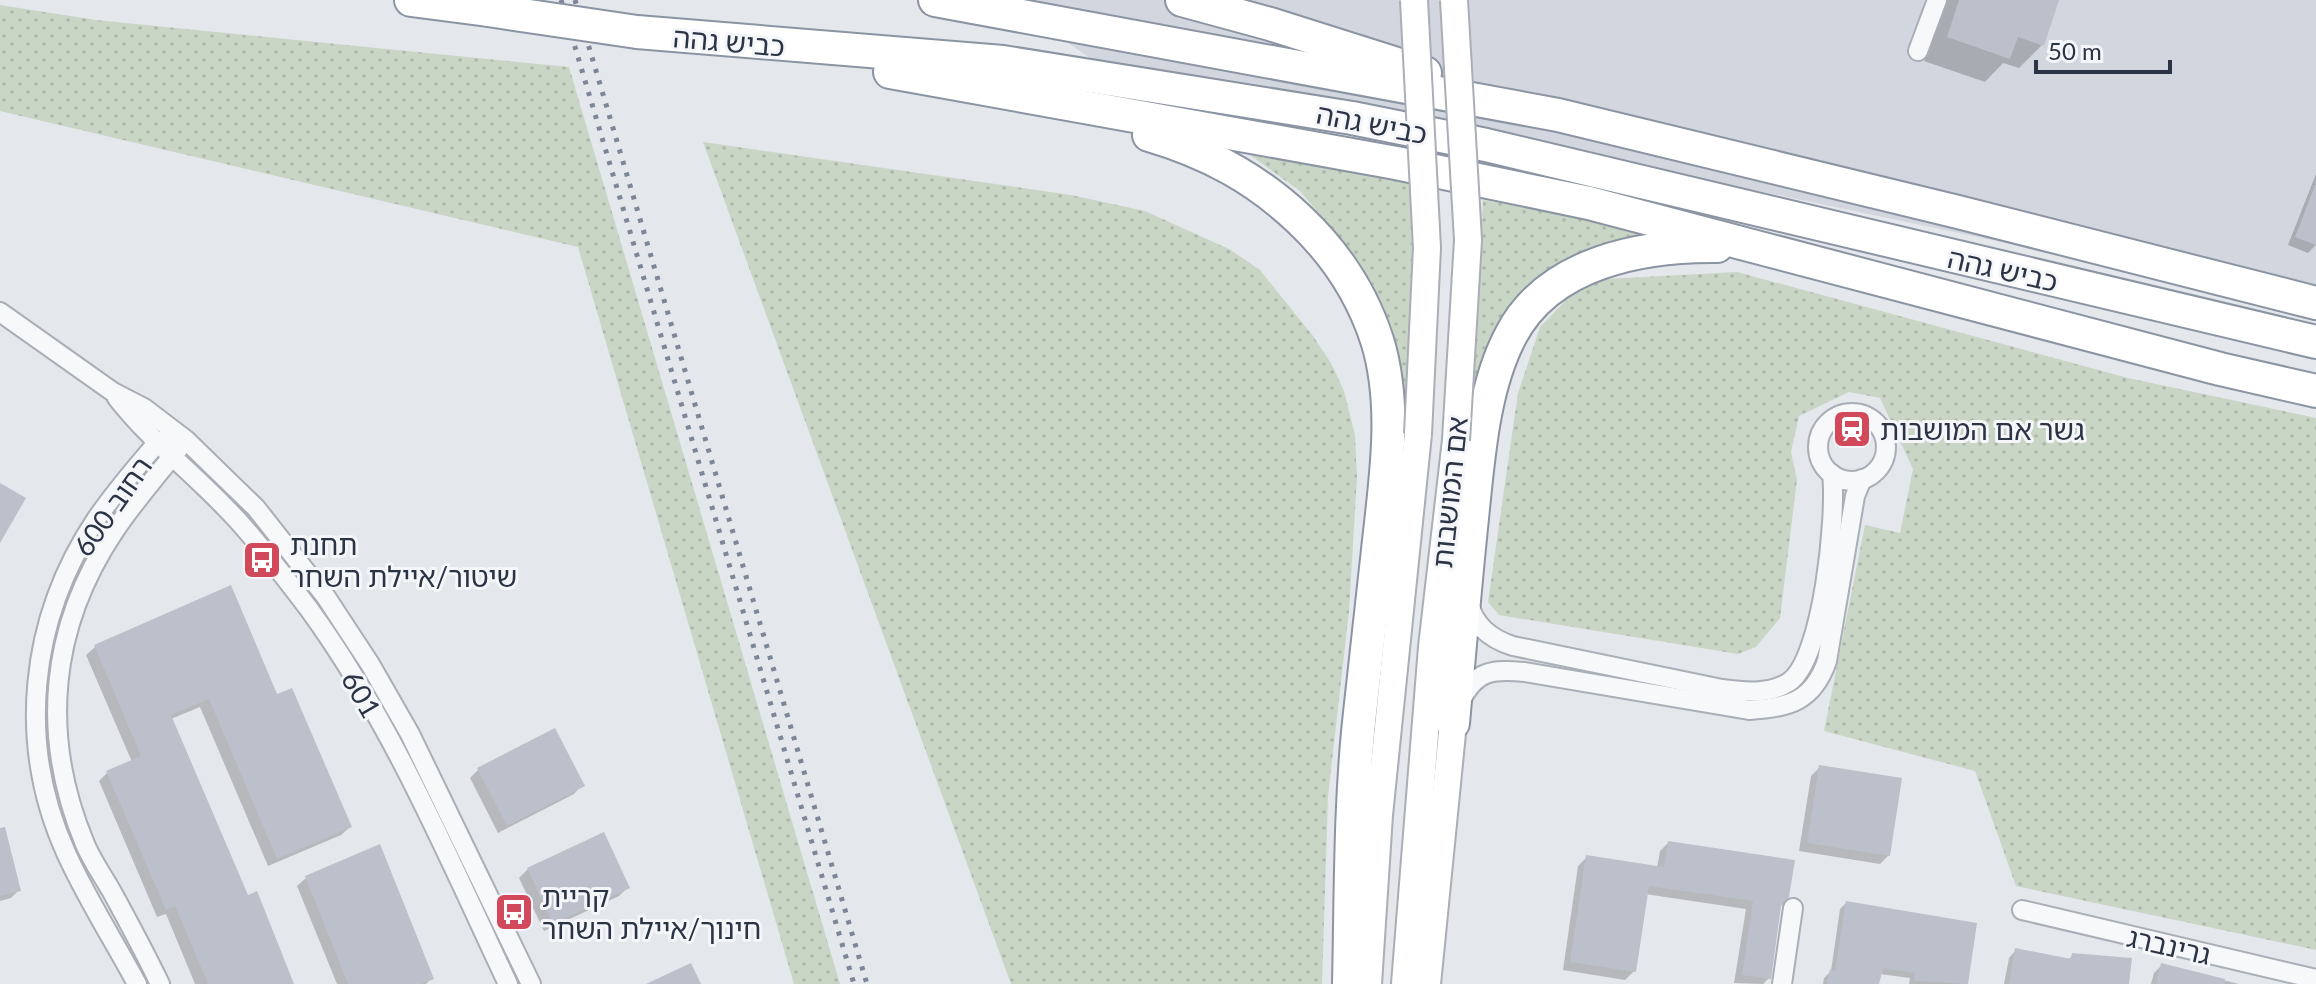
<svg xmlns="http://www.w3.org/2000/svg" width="2316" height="984" font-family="Lato,'Noto Sans Hebrew',sans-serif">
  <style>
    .built { fill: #d2d6de }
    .grass { fill: url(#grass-dots) }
    .shadow { fill: #0003 }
    .building { fill: #bbc0ca }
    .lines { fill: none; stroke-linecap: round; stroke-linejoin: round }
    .minor-casing { stroke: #a9aeb7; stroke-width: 22 }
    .secondary-casing { stroke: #a9aeb7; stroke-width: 30 }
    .trunk-casing { stroke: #8b94a3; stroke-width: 36 }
    .minor { stroke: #f7f8fa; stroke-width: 18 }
    .secondary { stroke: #fff; stroke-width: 26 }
    .trunk { stroke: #fff; stroke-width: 32 }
    .rail { stroke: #7d8696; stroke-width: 5; stroke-dasharray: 4 8; stroke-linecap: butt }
    .secondary-bridge-casing { stroke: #a9aeb7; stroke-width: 30; stroke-linecap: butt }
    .trunk-bridge-casing { stroke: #8b94a3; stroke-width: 36; stroke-linecap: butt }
    .secondary-bridge { stroke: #fff; stroke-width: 26 }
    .trunk-bridge { stroke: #fff; stroke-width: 32 }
    .labels { text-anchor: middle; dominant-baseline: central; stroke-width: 6; stroke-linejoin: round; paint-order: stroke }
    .street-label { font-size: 28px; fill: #2b3445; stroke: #f4f6f9 }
    .poi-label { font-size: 28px; fill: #2b3445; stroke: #f4f6f9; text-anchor: start }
  </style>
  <defs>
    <pattern id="grass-dots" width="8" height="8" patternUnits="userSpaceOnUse" patternTransform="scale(2)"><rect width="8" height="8" fill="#c9d6c5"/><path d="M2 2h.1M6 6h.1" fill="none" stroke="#adb8ab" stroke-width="1.8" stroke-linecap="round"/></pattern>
  </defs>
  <rect width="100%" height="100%" fill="#e4e7ec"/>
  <path class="built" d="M 1006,0 L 2316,0 L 2316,308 L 1278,90 L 1093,60 Z"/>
  <g class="grass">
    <path d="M 0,5 L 96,20 L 569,67 L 840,984 L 794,984 L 578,247 L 0,111 Z"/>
    <path d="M 703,142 L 1071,195 L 1145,211 L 1229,249 L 1260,270 L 1313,336 L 1331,363 L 1344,391 L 1355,435 L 1357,478 L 1349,611 L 1328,796 L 1322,984 L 1011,984 Z"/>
    <path d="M 1250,155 L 1417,184 L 1408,460 L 1393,450 L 1379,307 L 1367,279 L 1352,253 L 1300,191 Z"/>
    <path d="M 1483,200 L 1663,231 L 1555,273 L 1483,410 L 1466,406 L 1478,307 Z"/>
    <path d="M 1737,272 L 2128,378 L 2316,418 L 2316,950 L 2016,886 L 1975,771 L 1824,731 L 1865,525 L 1900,533 L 1913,469 L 1880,398 L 1849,392 L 1799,416 L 1791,452 L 1797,480 L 1780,618 L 1756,647 L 1738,654 L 1499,615 L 1488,602 L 1518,393 L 1540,327 L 1569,297 L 1605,279 Z"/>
  </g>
  <g class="shadow">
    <path d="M 1945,0 L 2057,0 L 2042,45 L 2019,68 L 2003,63 L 1985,82 L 1924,61 Z"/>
    <path d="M 2316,174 L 2316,245 L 2308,253 L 2288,245 Z"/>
    <path d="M 95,647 L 276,697 L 350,827 L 341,835 L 268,866 L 200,707 L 171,719 L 247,897 L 293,984 L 195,984 L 166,914 L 157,917 L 99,781 L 107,773 L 132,762 L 86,655 Z"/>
    <path d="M 1819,768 L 1889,855 L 1880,864 L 1799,851 L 1811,776 Z"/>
    <path d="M 479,769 L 582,785 L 574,794 L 498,833 L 470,778 Z"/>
    <path d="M 0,831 L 19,890 L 11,898 L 0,901 Z"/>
    <path d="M 1668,843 L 1779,905 L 1769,978 L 1763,984 L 1734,983 L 1746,909 L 1645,894 L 1634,971 L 1625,980 L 1563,970 L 1578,866 L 1587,857 L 1657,868 L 1660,851 Z"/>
    <path d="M 528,869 L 628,887 L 619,896 L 544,931 L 519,878 Z"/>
    <path d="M 306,878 L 432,978 L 426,984 L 337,984 L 297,886 Z"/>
    <path d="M 1846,903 L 1975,924 L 1966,984 L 1909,984 L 1910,978 L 1879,974 L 1877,984 L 1823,984 L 1824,978 L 1831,971 L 1840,909 Z"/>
    <path d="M 2016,950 L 2068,960 L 2073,955 L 2126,984 L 2004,984 L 2009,958 Z"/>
    <path d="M 2162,965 L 2239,984 L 2151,984 L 2154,973 Z"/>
  </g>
  <g class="building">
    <path d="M 1959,0 L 2059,0 L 2044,46 L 2018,37 L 2010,59 L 1947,37 Z"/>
    <path d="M 2315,185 L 2316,185 L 2316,245 L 2295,237 Z"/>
    <path d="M 0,483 L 26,498 L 0,543 Z"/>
    <path d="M 231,585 L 277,694 L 292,688 L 352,827 L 277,859 L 209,699 L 171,715 L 248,895 L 257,891 L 294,984 L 208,984 L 175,906 L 166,910 L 106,771 L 141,756 L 94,645 Z"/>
    <path d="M 555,728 L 585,786 L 507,826 L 477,768 Z"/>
    <path d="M 1819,765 L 1902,778 L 1890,856 L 1807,843 Z"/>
    <path d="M 5,827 L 21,891 L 0,896 L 0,828 Z"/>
    <path d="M 604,832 L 630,888 L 553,924 L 527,868 Z"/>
    <path d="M 1668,841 L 1795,860 L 1789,897 L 1781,906 L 1771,979 L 1742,975 L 1753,901 L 1649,886 L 1636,972 L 1570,962 L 1586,855 L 1664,867 Z"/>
    <path d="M 380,844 L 434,979 L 421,984 L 348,984 L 305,876 Z"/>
    <path d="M 1846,901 L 1977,923 L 1968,984 L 1914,981 L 1915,973 L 1883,968 L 1879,984 L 1827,984 L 1830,969 L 1835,971 Z"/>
    <path d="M 2015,948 L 2071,959 L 2072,953 L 2132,958 L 2129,984 L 2009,984 Z"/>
    <path d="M 691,963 L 701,984 L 646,984 Z"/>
    <path d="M 2161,963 L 2225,979 L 2225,984 L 2156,984 Z"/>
  </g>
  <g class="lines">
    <g class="minor-casing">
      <g id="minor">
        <path d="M 1918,51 L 1937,0"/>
        <path d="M 0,312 L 113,392 L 144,408 L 186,440 L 256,508 L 326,597 L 370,664 L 410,734 L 531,984"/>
        <path d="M 117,398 C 153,444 201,479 240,523 C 264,550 287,580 309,609 C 392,723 448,857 508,984"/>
        <circle cx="1852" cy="447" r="34"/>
        <path d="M 1469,603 C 1474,626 1491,639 1513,646 L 1722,689 C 1743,692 1769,695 1789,682 C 1823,659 1837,515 1832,474"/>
        <path d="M 1460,702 C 1476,670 1492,669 1525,672 L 1749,710 C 1789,708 1813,701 1827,661 L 1855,496 L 1862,479"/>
        <path d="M 2022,910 L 2316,979"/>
        <path d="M 137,984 C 114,941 87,899 67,855 C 16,744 29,619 97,518 C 116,491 137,466 158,442 L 167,439"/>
        <path d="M 160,984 C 145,953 129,923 112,892 C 103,876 92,861 85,844 C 40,736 49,628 115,530 C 134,502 157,475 179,448"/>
        <path d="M 1782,984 L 1793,908"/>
      </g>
    </g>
    <g class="secondary-casing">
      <g id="secondary">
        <path d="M 1368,984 L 1379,815 L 1418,434"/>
        <path d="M 1405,984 L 1432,647 L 1456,440"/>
        <path d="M 1427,984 L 1453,723"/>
      </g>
    </g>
    <g class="trunk-casing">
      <g id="trunk">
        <path d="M 411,0 L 488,10"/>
        <path d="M 935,0 L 1558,115 L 1958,212 L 2316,303"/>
        <path d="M 1182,0 L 1270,24 L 1425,73"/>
        <path d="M 637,32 L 1003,62 L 1352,118 L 1486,145 L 2316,342"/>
        <path d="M 890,72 L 1396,163 L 1589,203 L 2220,369 L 2316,391"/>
        <path d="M 1149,135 C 1207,152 1256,178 1300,220 C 1335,253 1362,294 1377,340 C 1398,407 1385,483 1378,550 C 1372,604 1366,659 1360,713 C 1350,802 1351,894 1349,984"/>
        <path d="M 1453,723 C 1459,655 1465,586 1472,518 C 1478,460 1483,387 1511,335 C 1549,262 1643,245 1717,246"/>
      </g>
    </g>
    <use href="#minor" class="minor"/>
    <use href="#secondary" class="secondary"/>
    <use href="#trunk" class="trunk"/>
    <g class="rail">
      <path d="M 561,0 L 854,984"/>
      <path d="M 575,0 L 867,984"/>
    </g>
    <g class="secondary-bridge-casing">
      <g id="secondary-bridge">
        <path d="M 1414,0 L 1427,248 L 1418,434"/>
        <path d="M 1454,0 L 1468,240 L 1456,440"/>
      </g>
    </g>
    <g class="trunk-bridge-casing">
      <path id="trunk-bridge" d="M 488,10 L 637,32"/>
    </g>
    <use href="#secondary-bridge" class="secondary-bridge"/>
    <use href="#trunk-bridge" class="trunk-bridge"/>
  </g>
  <defs>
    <g id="station-square" transform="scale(2)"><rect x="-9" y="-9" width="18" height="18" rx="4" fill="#d1495b" stroke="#f4f6f9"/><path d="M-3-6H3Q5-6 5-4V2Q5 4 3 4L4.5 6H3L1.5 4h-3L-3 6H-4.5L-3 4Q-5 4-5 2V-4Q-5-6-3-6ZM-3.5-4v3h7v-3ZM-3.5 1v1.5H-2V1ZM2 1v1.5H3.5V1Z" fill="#fff"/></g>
    <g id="bus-square" transform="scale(2)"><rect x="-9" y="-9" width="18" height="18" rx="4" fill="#d1495b" stroke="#f4f6f9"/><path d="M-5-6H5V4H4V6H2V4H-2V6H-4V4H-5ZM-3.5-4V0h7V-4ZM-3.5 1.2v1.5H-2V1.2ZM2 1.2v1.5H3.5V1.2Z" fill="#fff"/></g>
  </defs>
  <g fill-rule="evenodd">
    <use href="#station-square" x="1852" y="429"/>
    <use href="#bus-square" x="262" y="560"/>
    <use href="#bus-square" x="514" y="912"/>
  </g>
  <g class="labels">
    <g class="street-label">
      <text transform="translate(729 41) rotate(5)">כביש גהה</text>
      <text transform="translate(1372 123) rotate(11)">כביש גהה</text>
      <text transform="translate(2003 269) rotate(13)">כביש גהה</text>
      <text transform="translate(1449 492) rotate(-84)">אם המושבות</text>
      <text transform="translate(112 506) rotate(-55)">רחוב 600</text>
      <text transform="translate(362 694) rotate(60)">601</text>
      <text transform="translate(2169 945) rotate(13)">גרינברג</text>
    </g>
    <g class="poi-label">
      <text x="1880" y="429">גשר אם המושבות</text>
      <text x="290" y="544">תחנת<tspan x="290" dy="32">שיטור/איילת השחר</tspan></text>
      <text x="542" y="896">קריית<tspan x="542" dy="32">חינוך/איילת השחר</tspan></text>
    </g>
  </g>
  <path d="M2036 60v12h134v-12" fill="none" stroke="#2b3445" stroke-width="4"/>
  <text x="2048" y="60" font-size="24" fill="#2b3445" stroke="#f4f6f9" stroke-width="6" paint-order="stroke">50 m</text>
</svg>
